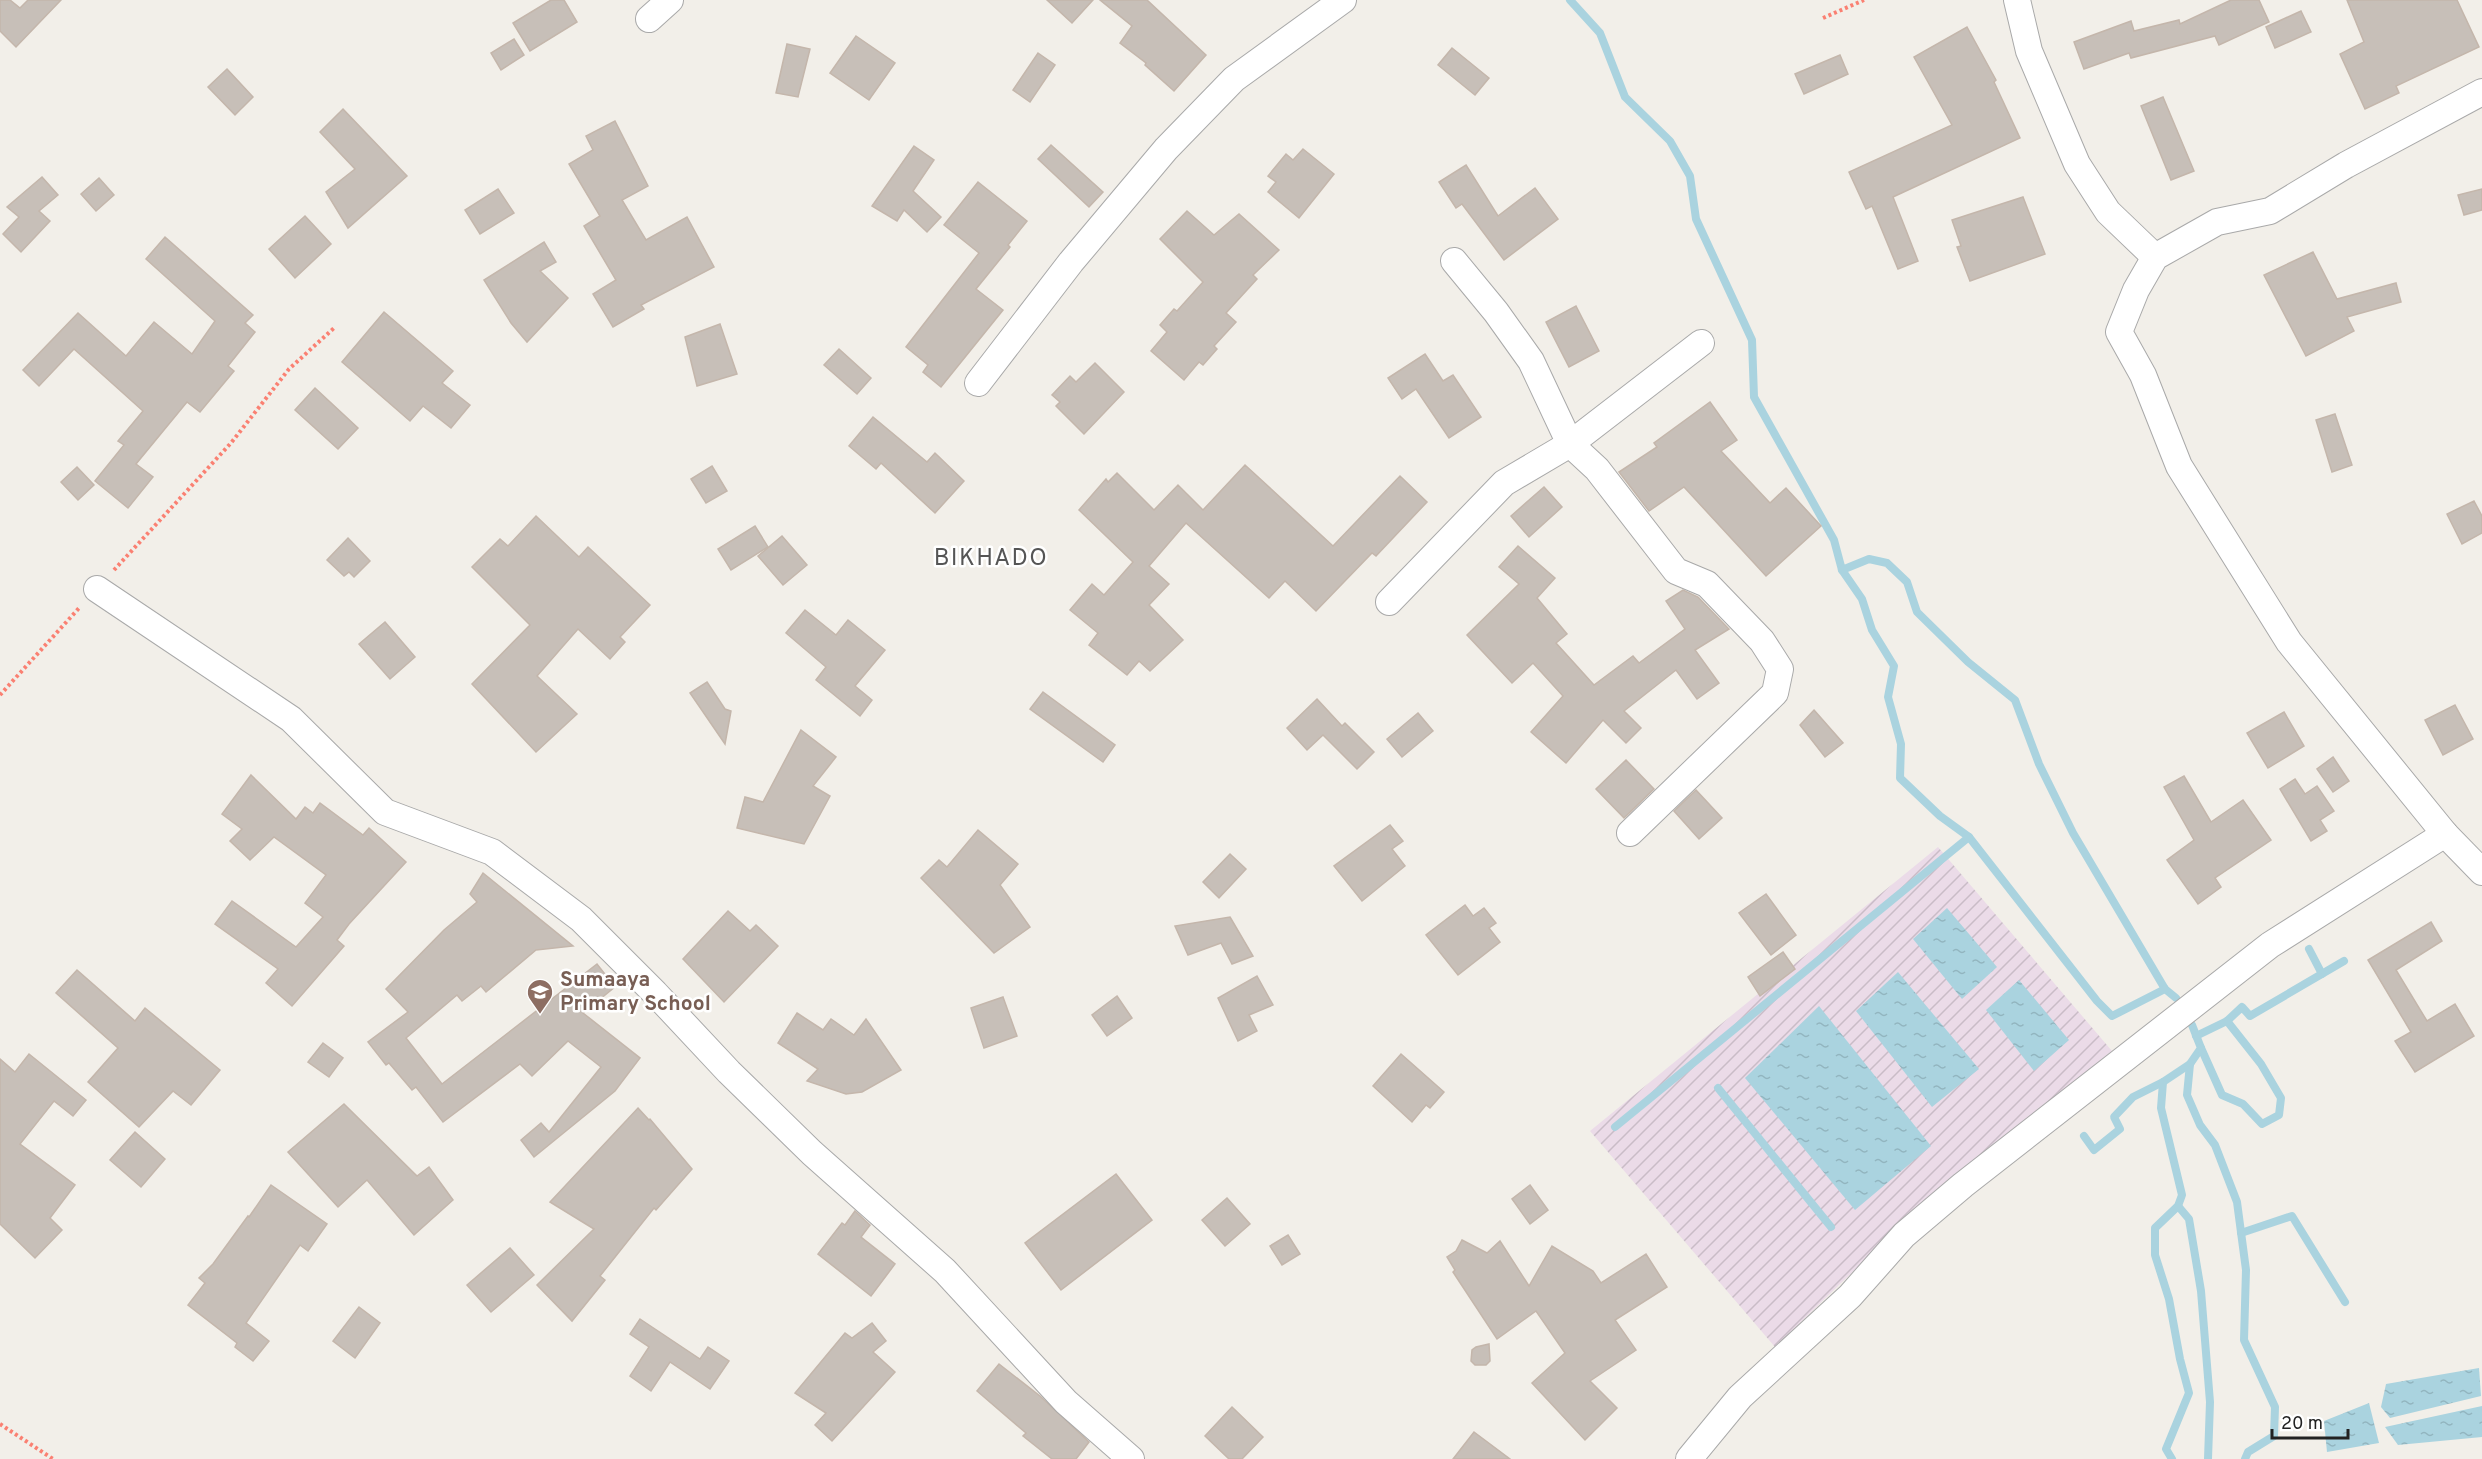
<svg xmlns="http://www.w3.org/2000/svg" width="2482" height="1459" font-family="Overpass,sans-serif">
  <style>
    .industrial { fill: url(#industrial-furrows) }
    .water { fill: url(#water-ripples) }
    .lines { fill: none; stroke-linecap: round; stroke-linejoin: round }
    .stream { stroke: #aad3df; stroke-width: 8 }
    .building { fill: #c7bfb8; stroke: #c4b6ab; stroke-width: 1.5 }
    .street-casing { stroke: #a9a9a9; stroke-width: 28 }
    .path { stroke: #fa8072; stroke-width: 4; stroke-dasharray: 3 3; stroke-linecap: butt }
    .street { stroke: #fff; stroke-width: 26 }
    .labels { text-anchor: middle; dominant-baseline: central; stroke-width: 5; stroke-linejoin: round; paint-order: stroke }
    .education-label { font-size: 21px; font-weight: bold; fill: #785e54; stroke: #fff; text-anchor: start }
    .quarter-label { font-size: 24px; letter-spacing: 1.5px; fill: #555; stroke: #fff }
  </style>
  <defs>
    <pattern id="industrial-furrows" width="10" height="10" patternUnits="userSpaceOnUse" patternTransform="scale(1.5)"><rect width="10" height="10" fill="#ebdbe8"/><path d="M-1 1l2-2M0 10L10 0M9 11l2-2" fill="none" stroke="#c9bcc7"/></pattern>
    <pattern id="water-ripples" width="26" height="14" patternUnits="userSpaceOnUse" patternTransform="scale(1.5)"><rect width="26" height="14" fill="#aad3df"/><path d="M2 4q2-2 4 0t4 0M15 11q2-2 4 0t4 0" fill="none" stroke="#92b5bf"/></pattern>
  </defs>
  <rect width="100%" height="100%" fill="#f2efe9"/>
  <path class="industrial" d="M 1938,847 L 2112,1051 L 1904,1222 L 1775,1347 L 1590,1131 Z"/>
  <g class="water">
    <path d="M 1947,908 L 1997,967 L 1962,999 L 1913,939 Z"/>
    <path d="M 1898,972 L 1979,1069 L 1932,1107 L 1856,1011 Z"/>
    <path d="M 2019,980 L 2069,1040 L 2034,1071 L 1986,1010 Z"/>
    <path d="M 1819,1006 L 1931,1146 L 1855,1210 L 1745,1078 Z"/>
    <path d="M 2479,1368 L 2481,1396 L 2390,1418 L 2381,1407 L 2386,1384 Z"/>
    <path d="M 2369,1403 L 2379,1443 L 2327,1452 L 2324,1421 Z"/>
    <path d="M 2482,1406 L 2482,1437 L 2398,1445 L 2385,1427 Z"/>
  </g>
  <g class="lines">
    <g class="stream">
      <path d="M 1570,0 L 1600,33 L 1625,97 L 1670,141 L 1690,176 L 1696,219 L 1752,340 L 1754,397 L 1834,540 L 1842,570 L 1869,559 L 1887,563 L 1907,582 L 1917,612 L 1968,662 L 2015,700 L 2039,764 L 2073,833 L 2165,989 L 2176,998"/>
      <path d="M 1842,570 L 1862,599 L 1872,630 L 1894,666 L 1888,697 L 1901,744 L 1900,778 L 1940,816 L 1969,837 L 2097,1001 L 2112,1016 L 2165,989"/>
      <path d="M 2309,949 L 2322,974"/>
      <path d="M 2192,1025 L 2201,1048 L 2190,1064 L 2187,1095 L 2200,1125 L 2215,1145 L 2237,1202 L 2246,1270 L 2244,1340 L 2275,1407 L 2274,1436 L 2248,1452 L 2245,1459"/>
      <path d="M 2196,1036 L 2227,1021 L 2242,1007 L 2250,1016 L 2344,961"/>
      <path d="M 2201,1048 L 2222,1095 L 2243,1104 L 2262,1124 L 2279,1115 L 2281,1098 L 2261,1064 L 2227,1021"/>
      <path d="M 1718,1088 L 1831,1227"/>
      <path d="M 1615,1127 L 1969,837"/>
      <path d="M 2084,1136 L 2094,1150 L 2120,1129 L 2114,1117 L 2133,1097 L 2163,1082"/>
      <path d="M 2178,1206 L 2189,1219 L 2201,1291 L 2210,1402 L 2208,1459"/>
      <path d="M 2241,1233 L 2292,1216 L 2345,1302"/>
      <path d="M 2172,1459 L 2166,1449 L 2189,1393 L 2180,1359 L 2169,1299 L 2155,1255 L 2155,1228 L 2178,1206 L 2182,1195 L 2161,1108 L 2163,1082 L 2190,1064"/>
    </g>
  </g>
  <g class="building">
    <path d="M 0,0 L 10,0 L 20,8 L 28,0 L 61,0 L 16,47 L 0,31 Z"/>
    <path d="M 551,0 L 564,0 L 577,22 L 530,51 L 513,23 Z"/>
    <path d="M 1047,0 L 1093,0 L 1072,23 Z"/>
    <path d="M 1100,0 L 1147,0 L 1206,55 L 1174,91 L 1145,65 L 1146,63 L 1120,43 L 1132,26 Z"/>
    <path d="M 2231,0 L 2259,0 L 2269,22 L 2219,45 L 2215,36 L 2131,58 L 2129,53 L 2084,69 L 2074,42 L 2131,21 L 2134,31 L 2179,20 L 2180,24 Z"/>
    <path d="M 2347,0 L 2457,0 L 2479,47 L 2396,86 L 2399,93 L 2365,109 L 2340,54 L 2364,42 Z"/>
    <path d="M 2301,11 L 2311,32 L 2275,48 L 2266,27 Z"/>
    <path d="M 1967,27 L 1996,80 L 1994,82 L 2020,138 L 1893,197 L 1918,261 L 1898,269 L 1872,206 L 1866,209 L 1849,172 L 1952,125 L 1914,57 Z"/>
    <path d="M 856,36 L 895,63 L 869,100 L 830,73 Z"/>
    <path d="M 514,39 L 524,55 L 501,70 L 491,53 Z"/>
    <path d="M 787,44 L 810,49 L 798,97 L 776,93 Z"/>
    <path d="M 1452,48 L 1489,78 L 1475,95 L 1438,65 Z"/>
    <path d="M 1038,53 L 1055,65 L 1030,102 L 1013,90 Z"/>
    <path d="M 1840,55 L 1848,74 L 1804,94 L 1795,74 Z"/>
    <path d="M 227,69 L 253,97 L 235,115 L 208,87 Z"/>
    <path d="M 2163,97 L 2194,171 L 2171,180 L 2141,106 Z"/>
    <path d="M 343,109 L 407,176 L 348,228 L 326,192 L 355,169 L 320,132 Z"/>
    <path d="M 615,121 L 648,186 L 622,200 L 646,240 L 687,217 L 714,267 L 641,305 L 644,309 L 613,327 L 593,294 L 616,280 L 584,226 L 600,216 L 569,164 L 593,150 L 586,136 Z"/>
    <path d="M 1051,145 L 1103,192 L 1089,207 L 1038,159 Z"/>
    <path d="M 914,146 L 934,160 L 913,191 L 941,217 L 927,232 L 904,210 L 897,221 L 872,206 Z"/>
    <path d="M 1303,149 L 1334,174 L 1299,218 L 1268,192 L 1276,182 L 1268,176 L 1286,154 L 1293,160 Z"/>
    <path d="M 1466,165 L 1498,216 L 1535,188 L 1558,219 L 1504,260 L 1462,204 L 1456,208 L 1439,182 Z"/>
    <path d="M 42,177 L 58,195 L 39,211 L 50,221 L 21,252 L 3,234 L 19,217 L 7,207 Z"/>
    <path d="M 99,178 L 114,195 L 96,211 L 81,194 Z"/>
    <path d="M 978,182 L 1027,221 L 1008,245 L 1010,247 L 976,289 L 1003,310 L 941,387 L 923,372 L 928,365 L 906,347 L 979,253 L 944,225 Z"/>
    <path d="M 498,189 L 514,213 L 480,234 L 465,210 Z"/>
    <path d="M 2482,189 L 2482,210 L 2464,215 L 2458,195 Z"/>
    <path d="M 2023,197 L 2045,254 L 1970,281 L 1957,247 L 1961,246 L 1952,220 Z"/>
    <path d="M 1187,211 L 1214,235 L 1239,214 L 1279,250 L 1253,275 L 1257,279 L 1226,313 L 1236,322 L 1214,346 L 1217,349 L 1203,365 L 1199,362 L 1184,380 L 1151,351 L 1167,332 L 1160,325 L 1174,309 L 1177,311 L 1203,282 L 1160,239 Z"/>
    <path d="M 305,216 L 331,244 L 295,278 L 269,249 Z"/>
    <path d="M 165,237 L 253,315 L 245,323 L 255,332 L 228,366 L 234,371 L 200,412 L 187,402 L 136,464 L 153,477 L 128,508 L 95,481 L 124,445 L 118,441 L 143,411 L 74,349 L 39,386 L 23,370 L 78,313 L 126,356 L 154,322 L 192,354 L 215,321 L 146,259 Z"/>
    <path d="M 544,242 L 556,262 L 540,271 L 568,298 L 527,342 L 511,323 L 484,280 Z"/>
    <path d="M 2313,252 L 2337,299 L 2396,283 L 2401,302 L 2347,317 L 2354,331 L 2306,356 L 2264,275 Z"/>
    <path d="M 1576,306 L 1599,351 L 1569,367 L 1546,322 Z"/>
    <path d="M 384,312 L 453,371 L 442,383 L 470,405 L 451,428 L 423,406 L 410,421 L 342,362 Z"/>
    <path d="M 720,324 L 737,374 L 697,386 L 685,337 Z"/>
    <path d="M 839,349 L 871,378 L 857,394 L 824,365 Z"/>
    <path d="M 1425,354 L 1443,381 L 1453,375 L 1481,417 L 1449,438 L 1416,389 L 1402,399 L 1388,378 Z"/>
    <path d="M 1095,363 L 1124,392 L 1084,434 L 1056,406 L 1060,402 L 1052,395 L 1070,376 L 1076,382 Z"/>
    <path d="M 315,388 L 358,428 L 338,449 L 295,410 Z"/>
    <path d="M 1710,402 L 1737,440 L 1721,451 L 1770,503 L 1786,488 L 1821,526 L 1766,576 L 1684,487 L 1649,511 L 1619,472 L 1657,447 L 1654,443 Z"/>
    <path d="M 2335,414 L 2352,465 L 2332,472 L 2316,420 Z"/>
    <path d="M 873,417 L 927,462 L 935,453 L 964,481 L 935,513 L 881,463 L 876,469 L 849,446 Z"/>
    <path d="M 1245,465 L 1333,546 L 1400,476 L 1427,502 L 1376,556 L 1372,553 L 1316,611 L 1285,581 L 1269,598 L 1186,523 L 1149,566 L 1169,584 L 1149,605 L 1183,640 L 1150,671 L 1139,661 L 1127,675 L 1089,645 L 1098,633 L 1070,610 L 1092,584 L 1104,595 L 1133,562 L 1079,510 L 1106,479 L 1108,482 L 1117,473 L 1154,510 L 1178,485 L 1203,510 Z"/>
    <path d="M 712,466 L 727,491 L 706,503 L 691,479 Z"/>
    <path d="M 77,467 L 94,485 L 78,500 L 61,482 Z"/>
    <path d="M 1544,487 L 1562,507 L 1529,537 L 1511,516 Z"/>
    <path d="M 2474,501 L 2482,516 L 2482,533 L 2462,544 L 2447,514 Z"/>
    <path d="M 536,516 L 579,557 L 588,547 L 650,605 L 620,637 L 625,642 L 610,659 L 578,629 L 537,676 L 577,714 L 536,752 L 472,684 L 530,625 L 472,567 L 500,539 L 508,546 Z"/>
    <path d="M 755,526 L 768,547 L 731,570 L 718,549 Z"/>
    <path d="M 782,536 L 807,565 L 783,585 L 758,556 Z"/>
    <path d="M 348,538 L 370,561 L 354,577 L 349,572 L 344,576 L 327,560 Z"/>
    <path d="M 1518,546 L 1555,578 L 1537,598 L 1567,634 L 1556,643 L 1594,685 L 1633,656 L 1639,663 L 1685,629 L 1666,601 L 1683,590 L 1698,597 L 1729,629 L 1695,650 L 1719,683 L 1697,699 L 1676,670 L 1624,711 L 1641,728 L 1626,743 L 1603,720 L 1566,763 L 1531,732 L 1563,696 L 1533,663 L 1512,683 L 1467,635 L 1519,584 L 1499,567 Z"/>
    <path d="M 805,610 L 836,635 L 848,620 L 885,650 L 855,686 L 872,700 L 860,716 L 816,680 L 826,667 L 786,633 Z"/>
    <path d="M 385,622 L 415,657 L 390,679 L 359,644 Z"/>
    <path d="M 707,682 L 725,709 L 731,711 L 725,744 L 690,693 Z"/>
    <path d="M 1043,692 L 1115,745 L 1103,762 L 1030,709 Z"/>
    <path d="M 1317,699 L 1342,726 L 1345,723 L 1374,752 L 1357,769 L 1323,735 L 1307,750 L 1287,728 Z"/>
    <path d="M 2455,705 L 2473,739 L 2443,755 L 2425,720 Z"/>
    <path d="M 1814,710 L 1843,743 L 1825,757 L 1800,725 Z"/>
    <path d="M 2284,712 L 2304,746 L 2268,768 L 2247,733 Z"/>
    <path d="M 1418,713 L 1433,731 L 1402,757 L 1387,739 Z"/>
    <path d="M 801,730 L 836,757 L 813,786 L 830,796 L 804,844 L 737,828 L 745,797 L 763,802 Z"/>
    <path d="M 2333,757 L 2349,781 L 2333,792 L 2317,769 Z"/>
    <path d="M 1626,760 L 1654,789 L 1624,818 L 1596,789 Z"/>
    <path d="M 251,775 L 296,819 L 305,807 L 313,813 L 320,803 L 363,835 L 369,828 L 406,862 L 349,924 L 337,940 L 344,946 L 292,1006 L 266,983 L 278,969 L 215,924 L 232,901 L 296,947 L 323,917 L 305,903 L 326,875 L 274,837 L 250,860 L 230,841 L 242,829 L 222,814 Z"/>
    <path d="M 2184,776 L 2211,822 L 2243,800 L 2271,840 L 2215,878 L 2221,887 L 2198,904 L 2167,860 L 2194,840 L 2164,787 Z"/>
    <path d="M 2295,779 L 2305,794 L 2317,786 L 2334,811 L 2320,820 L 2327,831 L 2311,841 L 2280,789 Z"/>
    <path d="M 1696,790 L 1722,818 L 1699,839 L 1674,811 Z"/>
    <path d="M 1390,825 L 1403,841 L 1392,849 L 1405,866 L 1362,901 L 1334,866 Z"/>
    <path d="M 978,830 L 1018,864 L 1000,885 L 1030,927 L 994,953 L 921,878 L 939,860 L 947,867 Z"/>
    <path d="M 1230,854 L 1246,869 L 1219,898 L 1203,882 Z"/>
    <path d="M 483,873 L 573,946 L 536,950 L 486,992 L 481,986 L 462,1001 L 457,995 L 406,1038 L 442,1084 L 597,964 L 615,987 L 583,1013 L 640,1058 L 615,1091 L 534,1157 L 521,1140 L 541,1123 L 549,1132 L 601,1067 L 568,1041 L 532,1076 L 520,1064 L 443,1122 L 416,1087 L 412,1090 L 389,1063 L 386,1065 L 368,1042 L 408,1012 L 386,989 L 444,930 L 477,902 L 470,894 Z"/>
    <path d="M 1766,894 L 1796,935 L 1771,955 L 1739,913 Z"/>
    <path d="M 1465,905 L 1473,916 L 1484,908 L 1496,923 L 1489,928 L 1500,942 L 1458,975 L 1426,935 Z"/>
    <path d="M 728,911 L 750,931 L 756,925 L 778,946 L 724,1002 L 683,959 Z"/>
    <path d="M 1230,917 L 1253,956 L 1232,964 L 1221,943 L 1188,955 L 1175,926 Z"/>
    <path d="M 2431,922 L 2442,941 L 2396,970 L 2427,1021 L 2455,1004 L 2474,1036 L 2415,1072 L 2395,1041 L 2411,1032 L 2368,960 Z"/>
    <path d="M 1783,952 L 1795,969 L 1760,996 L 1748,977 Z"/>
    <path d="M 77,970 L 135,1021 L 145,1008 L 220,1070 L 191,1105 L 173,1091 L 139,1127 L 88,1082 L 118,1048 L 56,993 Z"/>
    <path d="M 1257,976 L 1273,1005 L 1249,1015 L 1257,1031 L 1238,1041 L 1218,998 Z"/>
    <path d="M 1117,996 L 1132,1018 L 1107,1036 L 1092,1015 Z"/>
    <path d="M 1003,997 L 1017,1036 L 984,1048 L 971,1008 Z"/>
    <path d="M 797,1013 L 823,1030 L 831,1019 L 854,1035 L 866,1019 L 901,1070 L 862,1092 L 846,1094 L 807,1081 L 818,1069 L 778,1043 Z"/>
    <path d="M 323,1043 L 343,1058 L 329,1077 L 308,1062 Z"/>
    <path d="M 29,1054 L 86,1100 L 73,1116 L 54,1101 L 20,1144 L 75,1185 L 50,1218 L 62,1230 L 35,1258 L 0,1224 L 0,1059 L 15,1072 Z"/>
    <path d="M 1401,1054 L 1444,1092 L 1430,1108 L 1426,1105 L 1412,1122 L 1373,1086 Z"/>
    <path d="M 344,1104 L 417,1176 L 429,1167 L 453,1200 L 414,1235 L 367,1180 L 338,1207 L 288,1152 Z"/>
    <path d="M 638,1108 L 649,1120 L 650,1119 L 692,1169 L 656,1210 L 654,1208 L 600,1276 L 605,1280 L 572,1321 L 537,1285 L 594,1229 L 550,1202 Z"/>
    <path d="M 135,1132 L 165,1159 L 141,1187 L 110,1160 Z"/>
    <path d="M 1116,1174 L 1152,1220 L 1061,1290 L 1025,1243 Z"/>
    <path d="M 271,1185 L 327,1224 L 308,1251 L 300,1245 L 246,1323 L 269,1341 L 253,1361 L 235,1347 L 237,1343 L 188,1305 L 205,1283 L 199,1278 L 213,1264 L 248,1216 L 249,1217 Z"/>
    <path d="M 1530,1185 L 1548,1210 L 1530,1224 L 1512,1199 Z"/>
    <path d="M 1227,1198 L 1250,1224 L 1225,1246 L 1202,1220 Z"/>
    <path d="M 855,1211 L 870,1225 L 861,1237 L 895,1264 L 871,1296 L 818,1254 L 842,1223 L 845,1225 Z"/>
    <path d="M 1288,1235 L 1300,1254 L 1282,1265 L 1270,1246 Z"/>
    <path d="M 1462,1240 L 1487,1253 L 1500,1241 L 1529,1286 L 1552,1246 L 1593,1271 L 1601,1283 L 1646,1254 L 1667,1287 L 1615,1320 L 1636,1350 L 1590,1381 L 1617,1408 L 1585,1440 L 1532,1383 L 1565,1353 L 1536,1311 L 1497,1339 L 1453,1272 L 1455,1270 L 1447,1257 L 1456,1251 Z"/>
    <path d="M 510,1248 L 534,1275 L 491,1312 L 467,1285 Z"/>
    <path d="M 359,1307 L 380,1323 L 355,1358 L 333,1341 Z"/>
    <path d="M 640,1319 L 700,1359 L 708,1347 L 729,1361 L 710,1389 L 670,1362 L 651,1391 L 630,1376 L 649,1347 L 630,1334 Z"/>
    <path d="M 872,1323 L 886,1341 L 873,1352 L 895,1372 L 832,1441 L 815,1425 L 826,1413 L 795,1393 L 845,1333 L 852,1338 Z"/>
    <path d="M 1489,1344 L 1490,1361 L 1486,1365 L 1475,1365 L 1471,1361 L 1472,1350 L 1476,1347 Z"/>
    <path d="M 999,1364 L 1040,1396 L 1089,1442 L 1076,1459 L 1052,1459 L 1023,1436 L 1026,1433 L 977,1391 Z"/>
    <path d="M 1232,1407 L 1263,1437 L 1242,1459 L 1229,1459 L 1205,1436 Z"/>
    <path d="M 1474,1432 L 1510,1459 L 1453,1459 Z"/>
  </g>
  <g class="lines">
    <g class="street-casing">
      <g id="street">
        <path d="M 2017,0 L 2029,51 L 2077,164 L 2108,212 L 2155,257"/>
        <path d="M 649,19 L 670,0"/>
        <path d="M 2482,92 L 2346,165 L 2270,211 L 2217,222 L 2155,257 L 2136,290 L 2119,332 L 2143,375 L 2179,466 L 2289,642 L 2445,834 L 2482,872"/>
        <path d="M 1454,261 L 1496,312 L 1531,361 L 1570,444 L 1597,469 L 1676,571 L 1707,584 L 1762,641 L 1780,669 L 1775,693 L 1630,833"/>
        <path d="M 978,383 L 1071,262 L 1166,149 L 1234,79 L 1343,0"/>
        <path d="M 97,589 L 291,719 L 385,812 L 492,852 L 581,919 L 655,993 L 729,1072 L 812,1153 L 945,1271 L 1066,1402 L 1131,1459"/>
        <path d="M 1389,602 L 1504,483 L 1570,444 L 1701,343"/>
        <path d="M 1689,1459 L 1740,1397 L 1850,1296 L 1904,1235 L 1963,1185 L 2270,945 L 2445,834"/>
      </g>
    </g>
    <g class="path">
      <path d="M 1823,18 L 1864,0"/>
      <path d="M 114,570 L 231,443 L 289,369 L 334,328"/>
      <path d="M 0,695 L 80,607"/>
      <path d="M 0,1424 L 53,1459"/>
    </g>
    <use href="#street" class="street"/>
  </g>
  <defs>
    <g id="school-pin" transform="scale(1.35)"><path d="M0 17L-7.5 6A9.5 9.5 0 1 1 7.5 6Z" fill="#8d6e63" stroke="#fff"/><path d="M0-5L7-2L0 1L-7-2ZM-4 1L0 2.5L4 1V4Q0 6-4 4Z" fill="#fff"/></g>
  </defs>
  <g fill-rule="evenodd">
    <use href="#school-pin" x="540" y="992"/>
  </g>
  <g class="labels">
    <g class="education-label">
      <text x="560" y="980">Sumaaya<tspan x="560" dy="24">Primary School</tspan></text>
    </g>
    <g class="quarter-label">
      <text x="991" y="559">BIKHADO</text>
    </g>
  </g>
  <path d="M2272 1429v9h76v-9" fill="none" stroke="#222222" stroke-width="3"/>
  <text x="2281" y="1429" font-size="18" fill="#222222" stroke="#ffffff" stroke-width="4.5" paint-order="stroke">20 m</text>
</svg>
